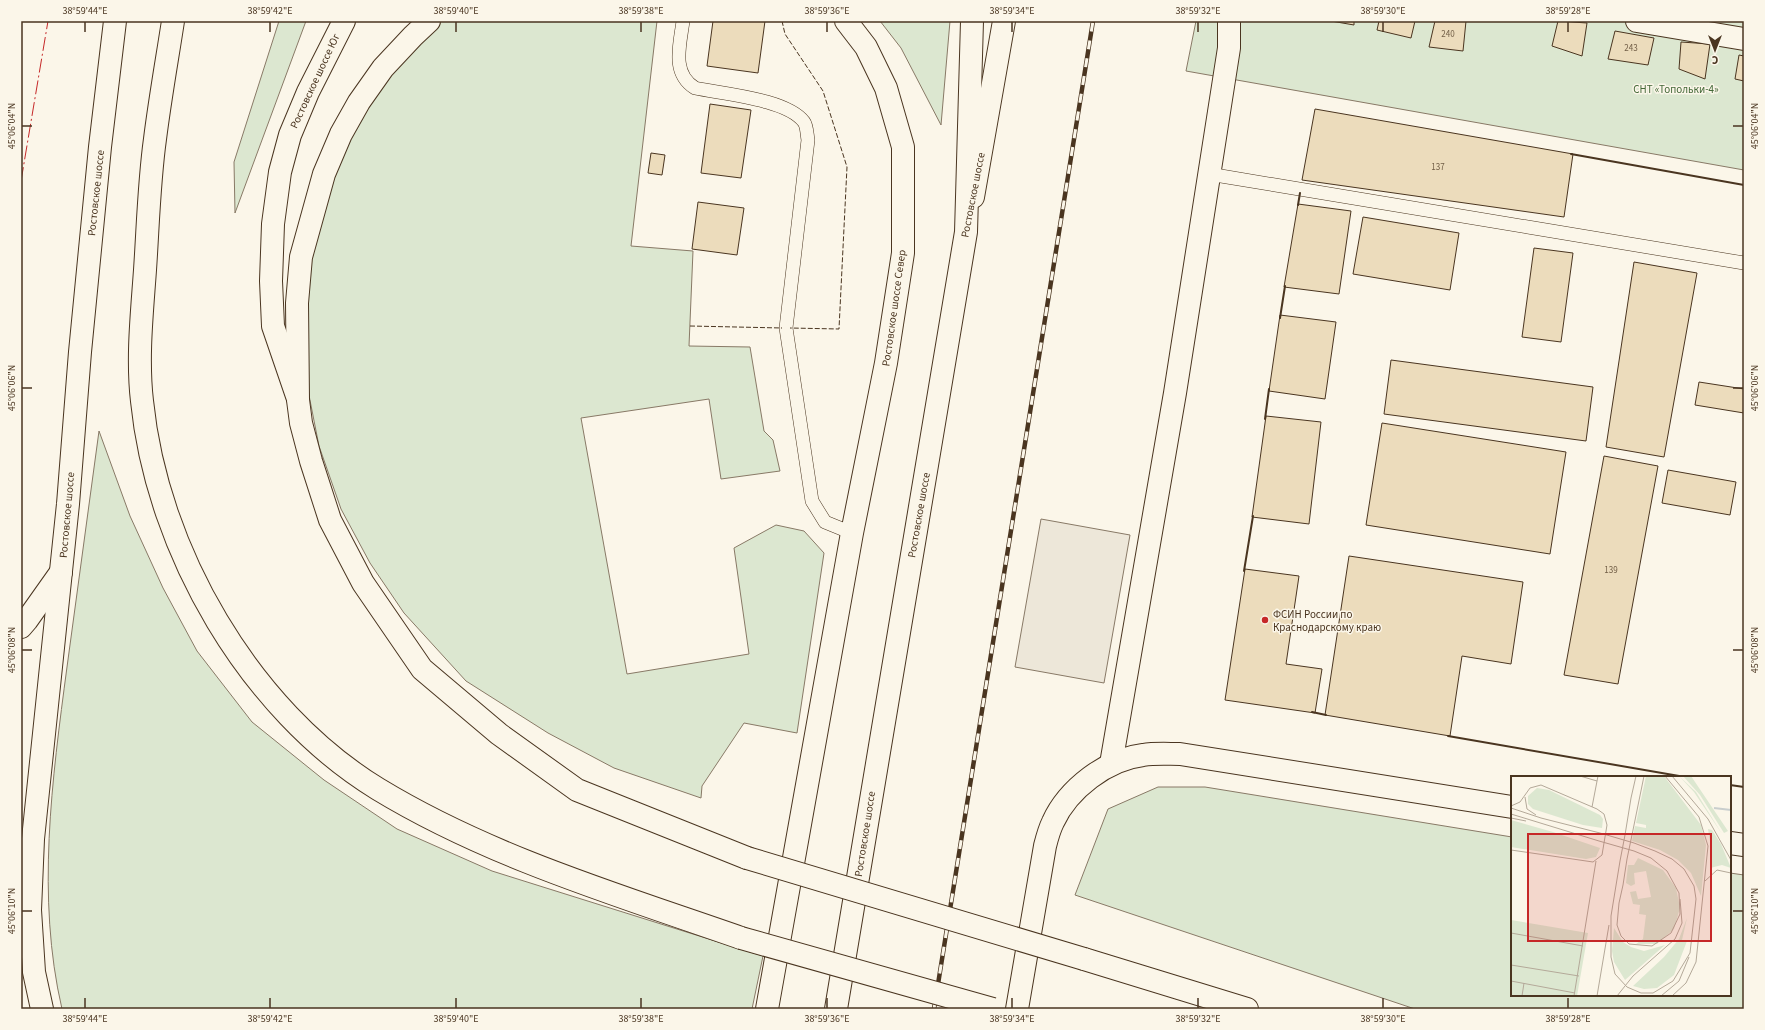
<svg xmlns="http://www.w3.org/2000/svg" width="1765" height="1030" font-family="'Source Sans 3',sans-serif">
  <style>
    .green { fill: #dce7d0; stroke: #887966 }
    .parking { fill: #ede7d9; stroke: #887966 }
    .building { fill: #ecdcbc; stroke: #4a3520 }
    .lines { fill: none; stroke-linecap: round; stroke-linejoin: round }
    .lane-casing { stroke: #4a3520; stroke-width: 14 }
    .street-casing { stroke: #4a3520; stroke-width: 24 }
    .secondary-casing { stroke: #4a3520; stroke-width: 24 }
    .primary-casing { stroke: #4a3520; stroke-width: 24 }
    .highway-casing { stroke: #4a3520; stroke-width: 24 }
    .lane { stroke: #fbf6e9; stroke-width: 13 }
    .street { stroke: #fbf6e9; stroke-width: 22 }
    .secondary { stroke: #fbf6e9; stroke-width: 22 }
    .primary { stroke: #fbf6e9; stroke-width: 22 }
    .highway { stroke: #fbf6e9; stroke-width: 22 }
    .rail-casing { stroke: #4a3520; stroke-width: 4.5 }
    .rail { stroke: #fbf6e9; stroke-width: 3; stroke-dasharray: 9; stroke-linecap: butt }
    .highway-bridge-casing { stroke: #4a3520; stroke-width: 24; stroke-linecap: butt }
    .highway-bridge { stroke: #fbf6e9; stroke-width: 22 }
    .fence { stroke: #4a3520; stroke-width: 1; stroke-dasharray: 5 2; stroke-linecap: butt }
    .wall { stroke: #4a3520; stroke-width: 2 }
    .power { stroke: #c62828; stroke-width: 1; stroke-dasharray: 14 3 2 3; stroke-linecap: butt }
    .ticks { fill: none; stroke: #4a3520; stroke-width: 1.5 }
    .poi-dot { fill: #c62828; stroke: #fbf6e9; stroke-width: 1.5 }
    .labels { text-anchor: middle; dominant-baseline: central; stroke-width: 3; stroke-linejoin: round; paint-order: stroke }
    .number-label { font-size: 9px; fill: #725f47 }
    .street-label { font-size: 11px; fill: #4a3520; stroke: #fbf6e9 }
    .park-label { font-size: 11px; fill: #436837; stroke: #fbf6e9 }
    .poi-label { font-size: 11px; fill: #4a3520; stroke: #fbf6e9; text-anchor: start }
    .inset-river { fill: none; stroke: #c9cecd; stroke-width: 2 }
    .inset-road { fill: none; stroke: #b4a999; stroke-width: 1 }
    .view { fill: #c62828; fill-opacity: 0.15; stroke: #c62828; stroke-width: 2 }
    .inset-edge { fill: none; stroke: #4a3520; stroke-width: 2 }
    .neatline { fill: none; stroke: #4a3520; stroke-width: 1.5 }
    .ticks-label { font-size: 10px; text-anchor: middle; fill: #4a3520 }
  </style>
  <rect width="100%" height="100%" fill="#fbf6e9"/>
  <g class="green">
    <path d="M 279,21 L 306,21 L 235,213 L 234,162 Z"/>
    <path d="M 439,21 L 657,21 L 631,246 L 693,251 L 689,346 L 750,347 L 764,431 L 773,440 L 780,471 L 721,479 L 709,399 L 581,418 L 627,674 L 749,654 L 734,548 L 776,525 L 804,531 L 824,553 L 797,733 L 744,723 L 702,786 L 701,798 L 614,768 L 548,733 L 466,681 L 404,613 L 370,563 L 341,509 L 319,446 L 305,375 L 307,252 L 331,167 L 403,52 Z"/>
    <path d="M 880,21 L 950,21 L 941,125 L 901,48 Z"/>
    <path d="M 1196,21 L 1744,21 L 1744,170 L 1186,71 Z"/>
    <path d="M 99,431 L 130,516 L 163,588 L 197,651 L 252,722 L 324,780 L 397,829 L 492,871 L 763,956 L 752,1009 L 62,1009 C 36,897 52,780 67,667 C 78,588 88,510 99,431 Z"/>
    <path d="M 1158,787 L 1205,787 L 1512,837 L 1512,995 L 1730,995 L 1730,873 L 1744,875 L 1744,1009 L 1415,1009 L 1075,895 L 1108,809 Z"/>
  </g>
  <path class="parking" d="M 1041,519 L 1130,535 L 1104,683 L 1015,667 Z"/>
  <g class="building">
    <path d="M 713,21 L 765,21 L 758,73 L 707,66 Z"/>
    <path d="M 1331,21 L 1354,21 L 1354,25 Z"/>
    <path d="M 1379,21 L 1415,21 L 1411,38 L 1377,30 Z"/>
    <path d="M 1435,21 L 1466,21 L 1463,51 L 1429,47 Z"/>
    <path d="M 1558,21 L 1587,23 L 1582,56 L 1552,46 Z"/>
    <path d="M 1615,31 L 1654,38 L 1648,65 L 1608,59 Z"/>
    <path d="M 1681,42 L 1710,44 L 1705,79 L 1679,69 Z"/>
    <path d="M 1739,55 L 1744,56 L 1744,81 L 1735,79 Z"/>
    <path d="M 710,104 L 751,110 L 741,178 L 701,173 Z"/>
    <path d="M 1315,109 L 1573,154 L 1564,217 L 1302,180 Z"/>
    <path d="M 651,153 L 665,155 L 662,175 L 648,173 Z"/>
    <path d="M 698,202 L 744,208 L 737,255 L 692,249 Z"/>
    <path d="M 1298,204 L 1351,211 L 1339,294 L 1284,287 Z"/>
    <path d="M 1363,217 L 1459,233 L 1450,290 L 1353,274 Z"/>
    <path d="M 1534,248 L 1573,253 L 1561,342 L 1522,337 Z"/>
    <path d="M 1634,262 L 1697,273 L 1664,457 L 1606,447 Z"/>
    <path d="M 1280,315 L 1336,322 L 1325,399 L 1269,391 Z"/>
    <path d="M 1391,360 L 1593,387 L 1586,441 L 1384,414 Z"/>
    <path d="M 1699,382 L 1744,389 L 1744,413 L 1695,405 Z"/>
    <path d="M 1266,416 L 1321,422 L 1309,524 L 1252,517 Z"/>
    <path d="M 1382,423 L 1566,452 L 1550,554 L 1366,525 Z"/>
    <path d="M 1604,456 L 1658,466 L 1618,684 L 1564,675 Z"/>
    <path d="M 1668,470 L 1736,482 L 1730,515 L 1662,503 Z"/>
    <path d="M 1349,556 L 1523,582 L 1511,664 L 1462,656 L 1450,736 L 1325,715 Z"/>
    <path d="M 1245,569 L 1299,576 L 1286,664 L 1322,669 L 1315,713 L 1225,700 Z"/>
  </g>
  <g class="lines">
    <g class="lane-casing">
      <g id="lane">
        <path d="M 683,21 C 680,45 671,73 695,88 C 723,94 787,99 804,122 C 807,126 807,135 808,140 L 786,328 L 812,501 L 825,522 L 852,533"/>
        <path d="M 1209,174 L 1744,263"/>
      </g>
    </g>
    <g class="street-casing">
      <g id="street">
        <path d="M 1637,21 L 1744,39"/>
        <path d="M 1111,764 L 1175,393 L 1229,48 L 1229,21"/>
      </g>
    </g>
    <g class="secondary-casing">
      <path id="secondary" d="M 21,627 L 27,620 L 61,572"/>
    </g>
    <g class="primary-casing">
      <g id="primary">
        <path d="M 973,197 L 1004,21"/>
        <path d="M 297,396 L 273,326 L 271,281 L 273,224 L 280,172 L 290,135 L 308,92 L 344,21"/>
        <path d="M 1730,843 L 1744,845"/>
        <path d="M 42,1009 L 34,972 L 30,910 L 33,839 L 68,504 L 80,352 L 100,147 L 115,21"/>
        <path d="M 1017,1009 L 1045,846 C 1047,838 1049,830 1053,822 C 1068,789 1107,759 1143,755 C 1155,753 1168,754 1180,754 L 1512,807"/>
      </g>
    </g>
    <g class="highway-casing">
      <g id="highway">
        <path d="M 173,21 C 167,60 160,99 155,139 C 149,182 148,226 145,270 C 142,313 137,358 142,401 C 157,550 249,710 378,789 C 490,857 618,895 741,938"/>
        <path d="M 429,21 L 413,36 L 383,68 L 359,102 L 341,134 L 324,174 L 301,257 L 297,303 L 298,400 L 301,423 L 311,461 L 330,520 L 363,583 L 422,669 L 499,734 L 577,790 L 747,858"/>
        <path d="M 1084,959 L 1247,1009"/>
        <path d="M 767,1009 L 852,533 L 886,363 L 903,253 L 903,147 L 886,88 L 866,47 L 846,21"/>
        <path d="M 836,1009 L 966,232 L 972,21"/>
      </g>
    </g>
    <use href="#lane" class="lane"/>
    <use href="#street" class="street"/>
    <use href="#secondary" class="secondary"/>
    <use href="#primary" class="primary"/>
    <use href="#highway" class="highway"/>
    <g class="rail-casing">
      <path id="rail" d="M 934,1009 L 1093,21"/>
    </g>
    <use href="#rail" class="rail"/>
    <g class="highway-bridge-casing">
      <g id="highway-bridge">
        <path d="M 747,858 L 1084,959"/>
        <path d="M 741,938 L 993,1009"/>
      </g>
    </g>
    <use href="#highway-bridge" class="highway-bridge"/>
    <g class="fence">
      <path d="M 782,21 L 785,34 L 823,91 L 847,167 L 839,329 L 790,328"/>
      <path d="M 690,326 L 782,328"/>
    </g>
    <g class="wall">
      <path d="M 1571,154 L 1744,185"/>
      <path d="M 1298,205 L 1300,193"/>
      <path d="M 1280,318 L 1285,286"/>
      <path d="M 1265,419 L 1269,389"/>
      <path d="M 1244,571 L 1253,516"/>
      <path d="M 1312,712 L 1326,715"/>
      <path d="M 1448,736 L 1685,777"/>
      <path d="M 1730,785 L 1744,787"/>
    </g>
    <path class="power" d="M 21,181 L 48,21"/>
  </g>
  <path class="ticks" d="M 85,22 L 85,32M 270,22 L 270,32M 456,22 L 456,32M 641,22 L 641,32M 827,22 L 827,32M 1012,22 L 1012,32M 1198,22 L 1198,32M 1383,22 L 1383,32M 1568,22 L 1568,32M 22,126 L 32,126M 1733,126 L 1743,126M 22,388 L 32,388M 1733,388 L 1743,388M 22,650 L 32,650M 1733,650 L 1743,650M 22,911 L 32,911M 1733,911 L 1743,911M 85,998 L 85,1008M 270,998 L 270,1008M 456,998 L 456,1008M 641,998 L 641,1008M 827,998 L 827,1008M 1012,998 L 1012,1008M 1198,998 L 1198,1008M 1383,998 L 1383,1008M 1568,998 L 1568,1008"/>
  <circle class="poi-dot" cx="1265" cy="620" r="4"/>
  <g class="labels">
    <g class="number-label">
      <text x="1448" y="34">240</text>
      <text x="1631" y="48">243</text>
      <text x="1438" y="167">137</text>
      <text x="1611" y="570">139</text>
    </g>
    <g class="street-label">
      <text transform="translate(315 81) rotate(-65)">Ростовское шоссе Юг</text>
      <text transform="translate(96 193) rotate(-84)">Ростовское шоссе</text>
      <text transform="translate(973 195) rotate(-79)">Ростовское шоссе</text>
      <text transform="translate(894 308) rotate(-82)">Ростовское шоссе Север</text>
      <text transform="translate(67 515) rotate(-85)">Ростовское шоссе</text>
      <text transform="translate(919 515) rotate(-80)">Ростовское шоссе</text>
      <text transform="translate(865 834) rotate(-81)">Ростовское шоссе</text>
    </g>
    <g class="park-label">
      <text x="1676" y="89">СНТ «Топольки-4»</text>
    </g>
    <g class="poi-label">
      <text x="1273" y="614">ФСИН России по<tspan x="1273" dy="13">Краснодарскому краю</tspan></text>
    </g>
  </g>
  <g transform="translate(1511 776)">
    <rect width="220" height="220" fill="#fbf6e9"/>
    <path d="M 135,0 L 153,0 L 190,49 L 195,69 L 190,120 L 180,97 L 167,84 L 149,74 L 121,65 L 124,50 L 135,52 L 135,49 L 125,47 ZM 168,0 L 185,16 L 211,58 L 183,16 ZM 172,0 L 180,0 L 217,55 L 213,57 L 189,19 ZM 26,12 L 38,14 L 89,39 L 92,43 L 91,52 L 72,49 L 22,33 L 17,28 L 17,20 ZM 0,44 L 42,56 L 89,72 L 85,81 L 75,83 L 0,71 ZM 197,53 L 201,54 L 210,68 L 220,92 L 211,89 L 199,92 L 200,71 ZM 127,82 L 152,94 L 165,112 L 169,132 L 163,153 L 146,168 L 125,168 L 132,163 L 135,139 L 128,138 L 129,129 L 122,128 L 119,116 L 125,115 L 127,123 L 140,121 L 135,95 L 123,97 L 124,108 L 120,110 L 115,107 L 117,89 L 123,89 ZM 176,142 L 171,164 L 176,165 L 163,199 L 146,212 L 133,213 L 122,210 L 153,181 L 168,163 ZM 0,144 L 77,157 L 66,220 L 0,220 ZM 103,152 L 112,166 L 120,171 L 133,175 L 154,169 L 114,204 L 103,186 L 101,175 Z" fill="#dce7d0"/>
    <path class="inset-river" d="M 203,32 L 220,34"/>
    <path class="inset-road" d="M 69,0 L 86,5M 154,0 L 188,41 L 197,70 L 185,186 L 175,207 L 161,220M 161,0 L 197,43 L 220,84M 14,21 L 16,33 L 25,39M 0,30 L 9,26 L 19,12 L 30,9 L 86,33 L 93,38 L 96,49 L 91,79 L 82,86 L 0,74M 81,31 L 87,0M 0,32 L 30,42 L 89,57 L 123,67 L 144,75 L 161,83 L 173,93 L 183,110 L 185,123 L 179,177 L 162,205 L 142,217 L 130,217 L 116,211 L 104,198 L 100,181 L 100,140 L 109,85 L 114,59 L 120,22 L 125,0M 0,38 L 88,65 L 123,75 L 140,82 L 156,95 L 168,117 L 169,138 L 160,157 L 141,170 L 118,168 L 110,160 L 106,149 L 108,127 L 112,109 L 116,83 L 122,54 L 133,0M 0,42 L 15,45M 194,105 L 206,94 L 220,97M 0,157 L 72,170M 0,189 L 68,200M 0,205 L 64,217M 11,220 L 13,207M 63,220 L 85,85M 86,220 L 98,149M 106,220 L 122,200 L 164,163 L 171,147 L 169,123M 150,220 L 168,205 L 178,181"/>
    <path class="view" d="M 17,58 L 200,58 L 200,165 L 17,165 Z"/>
    <rect width="220" height="220" class="inset-edge"/>
  </g>
  <rect width="1765" height="1030" fill="none" stroke="#fbf6e9" stroke-width="44"/>
  <g transform="translate(1715 50) rotate(180)" stroke="#fbf6e9" stroke-width="3" paint-order="stroke">
  <path d="M0-3L7 15L0 10L-7 15Z" fill="#4a3520"/>
  <text y="-6" font-size="11" font-weight="bold" text-anchor="middle" fill="#4a3520">С</text>
  </g>
  <rect x="22" y="22" width="1721" height="986" class="neatline"/>
  <g class="ticks-label">
    <text x="85" y="14">38°59'44"E</text>
    <text x="270" y="14">38°59'42"E</text>
    <text x="456" y="14">38°59'40"E</text>
    <text x="641" y="14">38°59'38"E</text>
    <text x="827" y="14">38°59'36"E</text>
    <text x="1012" y="14">38°59'34"E</text>
    <text x="1198" y="14">38°59'32"E</text>
    <text x="1383" y="14">38°59'30"E</text>
    <text x="1568" y="14">38°59'28"E</text>
    <text transform="translate(1754 126) rotate(-90)" y="4">45°06'04"N</text>
    <text transform="translate(11 126) rotate(-90)" y="4">45°06'04"N</text>
    <text transform="translate(1754 388) rotate(-90)" y="4">45°06'06"N</text>
    <text transform="translate(11 388) rotate(-90)" y="4">45°06'06"N</text>
    <text transform="translate(1754 650) rotate(-90)" y="4">45°06'08"N</text>
    <text transform="translate(11 650) rotate(-90)" y="4">45°06'08"N</text>
    <text transform="translate(1754 911) rotate(-90)" y="4">45°06'10"N</text>
    <text transform="translate(11 911) rotate(-90)" y="4">45°06'10"N</text>
    <text x="85" y="1022">38°59'44"E</text>
    <text x="270" y="1022">38°59'42"E</text>
    <text x="456" y="1022">38°59'40"E</text>
    <text x="641" y="1022">38°59'38"E</text>
    <text x="827" y="1022">38°59'36"E</text>
    <text x="1012" y="1022">38°59'34"E</text>
    <text x="1198" y="1022">38°59'32"E</text>
    <text x="1383" y="1022">38°59'30"E</text>
    <text x="1568" y="1022">38°59'28"E</text>
  </g>
</svg>
